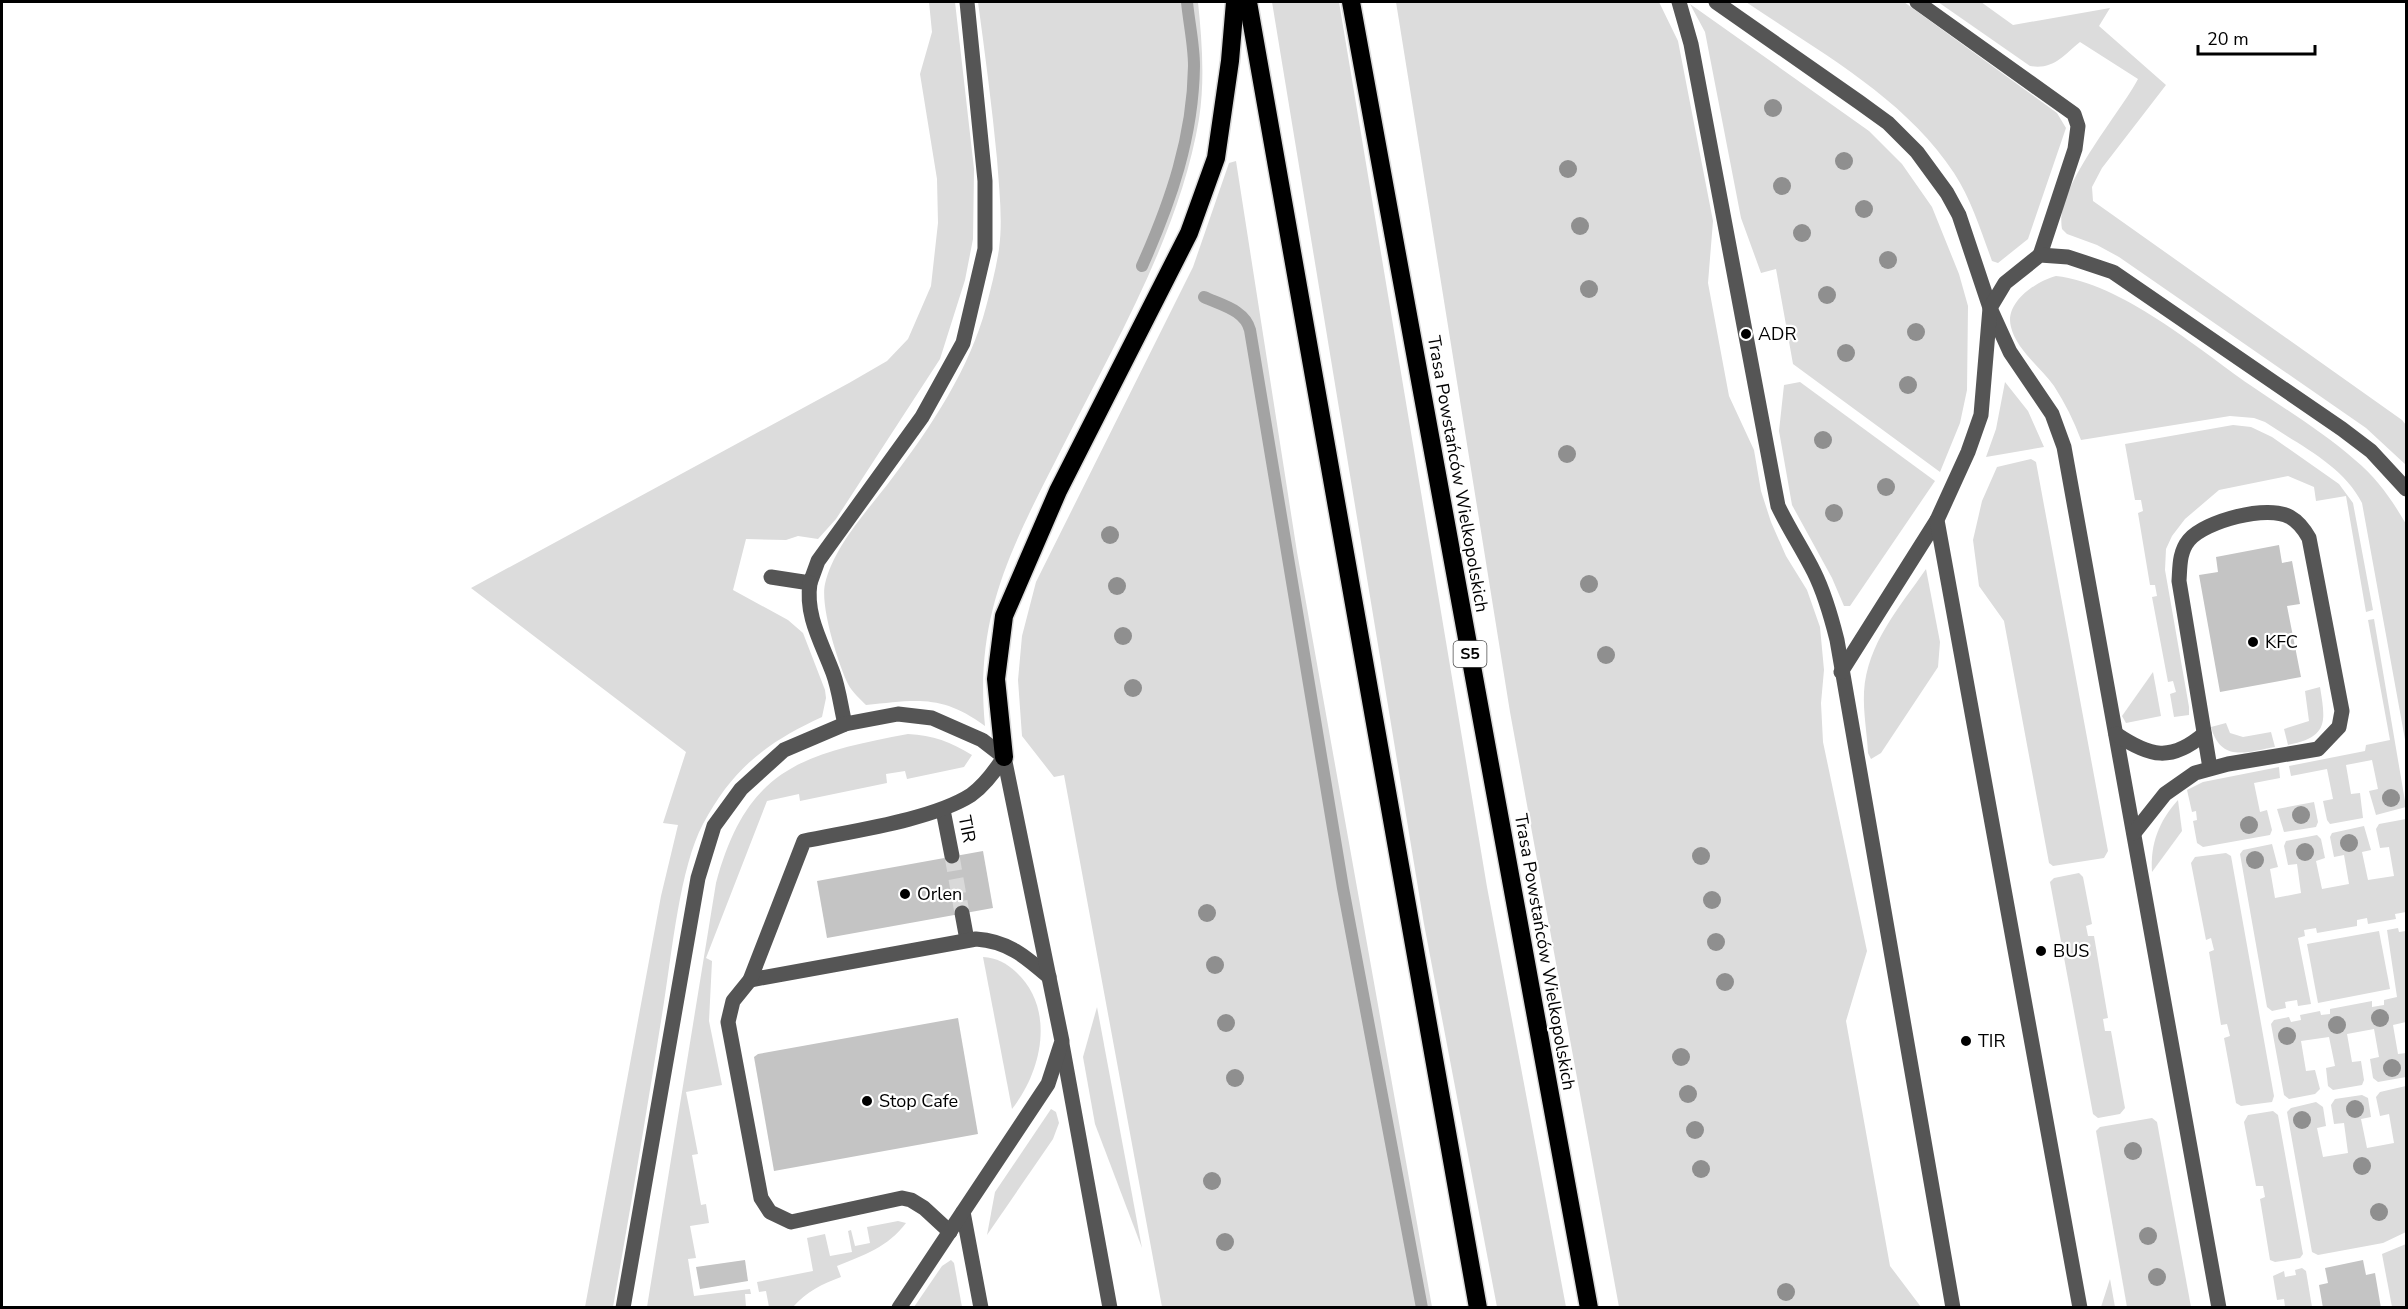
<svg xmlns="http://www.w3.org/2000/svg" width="2408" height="1309" font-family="'Nunito Sans',sans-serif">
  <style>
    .green { fill: #dcdcdc }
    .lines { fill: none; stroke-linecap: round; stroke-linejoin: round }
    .stream { stroke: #a3a3a3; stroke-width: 12 }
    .building { fill: #c4c4c4 }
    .minor-tunnel { stroke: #d9d9d9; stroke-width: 15; stroke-dasharray: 15 8; stroke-linecap: butt }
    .highway-casing { stroke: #dbdbdb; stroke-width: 21 }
    .minor { stroke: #555; stroke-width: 15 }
    .highway { stroke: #000; stroke-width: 18 }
    .tree { fill: #8f8f8f }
    .poi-dot { fill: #000; stroke: #fff; stroke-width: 2 }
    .labels { text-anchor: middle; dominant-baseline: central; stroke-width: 4.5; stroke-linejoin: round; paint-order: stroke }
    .shield { fill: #fff; stroke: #4c4c4c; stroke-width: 1.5 }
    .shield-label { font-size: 16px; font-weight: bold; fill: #000 }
    .poi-label { font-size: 18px; fill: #000; stroke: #fff; text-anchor: start }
    .street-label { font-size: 18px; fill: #000; stroke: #fff }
  </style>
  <rect width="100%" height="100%" fill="#fff"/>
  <g class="green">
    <path d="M 929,2 L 955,2 L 974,169 L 973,239 L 965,280 L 940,359 L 836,519 L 818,539 L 798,536 L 786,540 L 746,539 L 733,590 L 788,620 L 803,633 L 825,690 L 826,698 L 822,717 C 766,743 733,768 703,824 C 680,867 672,952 664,1002 C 648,1104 631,1206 613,1307 L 585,1307 L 661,896 L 678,825 L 663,823 L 686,752 L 471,588 L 849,383 L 887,361 L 908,339 L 931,286 L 938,223 L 937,179 L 920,74 L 932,32 Z"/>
    <path d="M 978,2 L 1198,2 C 1202,41 1205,80 1199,119 C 1180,233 1114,345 1062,448 C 1013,545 974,613 985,726 C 942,694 916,700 866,705 C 860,699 852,692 848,684 C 838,663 820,606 825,584 C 834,545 870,508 893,477 C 931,427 970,368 986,307 C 991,288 996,269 999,249 C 1003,220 999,188 997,159 C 992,106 985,54 978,2 Z"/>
    <path d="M 1272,2 L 1339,2 L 1487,887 L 1566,1307 L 1497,1307 L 1424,924 Z"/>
    <path d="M 1396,2 L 1659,2 L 1678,41 L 1713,221 L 1708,283 L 1729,396 L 1754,450 L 1761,491 L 1771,522 L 1786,556 L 1807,590 L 1820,627 L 1824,670 L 1821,703 L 1823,742 L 1867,951 L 1846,1021 L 1890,1266 L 1921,1307 L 1619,1307 L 1510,712 Z"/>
    <path d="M 1746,2 L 1904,2 L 2057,113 L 2066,128 L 2028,239 L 1998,263 L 1992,261 C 1981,231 1971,199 1954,173 C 1904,97 1819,52 1746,2 Z"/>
    <path d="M 1938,2 L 1981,2 L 2013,25 L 2110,8 L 2099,26 L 2166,85 L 2102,168 L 2092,187 L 2093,201 L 2402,420 L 2406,425 L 2406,465 L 2366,428 L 2119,257 L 2097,245 L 2067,234 L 2062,229 C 2054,189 2119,115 2138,79 L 2080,42 C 2063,56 2053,70 2030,66 Z"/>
    <path d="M 1690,4 L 1869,131 L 1902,164 L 1932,207 L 1959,274 L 1968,306 L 1967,390 L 1960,423 L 1940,472 L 1793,364 L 1776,269 L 1761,273 L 1741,218 L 1705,32 Z"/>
    <path d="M 1236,161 L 1297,552 L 1432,1307 L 1162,1307 L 1064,775 L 1054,777 L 1022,736 L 1018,680 L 1022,636 L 1036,582 L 1193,267 L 1229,163 Z"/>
    <path d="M 2056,276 C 2121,283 2197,348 2250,385 C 2285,409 2323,432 2355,460 C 2377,478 2392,500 2406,524 L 2406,745 L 2362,503 C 2343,465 2299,445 2265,422 L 2254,418 L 2230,416 L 2081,440 C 2074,421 2065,403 2054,386 C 2041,368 2016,349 2011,327 C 2004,302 2037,281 2056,276 Z"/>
    <path d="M 1800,382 L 1935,481 L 1850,606 L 1844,606 L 1832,578 L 1792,505 L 1779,431 L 1784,385 Z"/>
    <path d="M 2005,382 L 2028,411 L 2044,447 L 1986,457 L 1996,429 Z"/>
    <path d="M 2233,425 L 2251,427 L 2272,437 L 2339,484 L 2353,503 L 2373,610 L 2366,612 L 2346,496 L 2316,501 L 2314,487 L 2288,476 L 2219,490 L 2185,519 L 2172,536 L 2166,549 L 2165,570 L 2189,707 L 2189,715 L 2174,717 L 2170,694 L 2176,692 L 2173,681 L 2168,682 L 2152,597 L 2157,596 L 2155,585 L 2150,585 L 2138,513 L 2143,511 L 2141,500 L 2135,500 L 2125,444 Z"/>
    <path d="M 2031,459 L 2036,462 L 2108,851 L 2104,858 L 2053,866 L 2049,863 L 2004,621 L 1979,586 L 1973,540 L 1982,501 L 1997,467 Z"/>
    <path d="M 1926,569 L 1940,642 L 1938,667 L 1881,753 L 1871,759 L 1868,753 C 1867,733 1863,712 1864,692 C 1867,643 1900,607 1926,569 Z"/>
    <path d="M 2374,619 L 2406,807 L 2376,815 L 2369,791 L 2378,789 L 2372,760 L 2346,765 L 2351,794 L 2360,793 L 2363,818 L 2330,824 L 2327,820 L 2323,801 L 2333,799 L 2327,769 L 2291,776 L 2289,766 L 2365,751 L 2366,745 L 2390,740 L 2368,620 Z"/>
    <path d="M 2153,672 L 2161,716 L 2126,723 L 2122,716 Z"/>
    <path d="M 2320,687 C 2326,723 2328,737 2288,745 L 2284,729 L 2309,721 L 2305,691 Z"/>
    <path d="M 2226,723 L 2230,733 L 2243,737 L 2271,732 L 2275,747 C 2247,752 2221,763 2211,727 Z"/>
    <path d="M 908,734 C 933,735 951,742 972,755 L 964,767 L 907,779 L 905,771 L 886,774 L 887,783 L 800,801 L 799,794 L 767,801 L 706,958 L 712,961 L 709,1021 L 722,1085 L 686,1092 L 698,1154 L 692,1155 L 701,1205 L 706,1204 L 709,1223 L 690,1226 L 696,1258 L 688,1259 L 694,1296 L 750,1289 L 751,1294 L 745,1294 L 746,1307 L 647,1307 L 716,883 C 747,768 802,754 908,734 Z"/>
    <path d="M 2279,767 L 2280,778 L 2254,783 L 2260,812 L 2267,810 L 2272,830 L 2270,835 L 2203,847 L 2197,843 L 2193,821 L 2197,820 L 2196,811 L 2192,812 L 2187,790 L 2203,782 Z"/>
    <path d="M 2178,800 L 2182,831 L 2152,872 C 2150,844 2159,821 2178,800 Z"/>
    <path d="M 2314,802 L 2318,822 L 2316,827 L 2284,832 L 2277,809 Z"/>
    <path d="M 2406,819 L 2406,914 L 2406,912 L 2395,914 L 2396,919 L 2368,924 L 2367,918 L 2357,920 L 2357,926 L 2317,933 L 2316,928 L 2304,930 L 2305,936 L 2298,938 L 2311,1004 L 2298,1006 L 2297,1000 L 2285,1002 L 2286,1008 L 2272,1011 L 2267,1007 L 2240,854 L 2243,850 L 2272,844 L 2278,867 L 2270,869 L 2275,898 L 2301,893 L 2297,864 L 2288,865 L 2284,846 L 2286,841 L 2317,835 L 2321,839 L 2325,858 L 2316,861 L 2322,889 L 2349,884 L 2344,855 L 2334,857 L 2330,837 L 2332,833 L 2364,826 L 2371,850 L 2362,852 L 2368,880 L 2394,876 L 2389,847 L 2380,848 L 2376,829 L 2379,824 Z"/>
    <path d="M 2226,853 L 2231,856 L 2274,1096 L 2272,1102 L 2241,1106 L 2236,1103 L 2224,1038 L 2230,1036 L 2227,1024 L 2221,1025 L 2209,952 L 2214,950 L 2211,938 L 2206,940 L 2191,863 L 2195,857 Z"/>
    <path d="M 2079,873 L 2083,877 L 2092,924 L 2086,926 L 2088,936 L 2094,936 L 2108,1018 L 2103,1019 L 2105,1031 L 2111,1031 L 2125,1108 L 2120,1114 L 2098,1118 L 2093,1114 L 2050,882 L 2054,878 Z"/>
    <path d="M 2398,928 L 2399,932 L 2406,931 L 2406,1022 L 2393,1025 L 2398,1054 L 2406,1053 L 2406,1077 L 2378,1082 L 2373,1078 L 2370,1059 L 2379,1057 L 2374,1029 L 2347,1034 L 2352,1062 L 2361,1061 L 2364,1080 L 2362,1085 L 2333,1090 L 2328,1086 L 2326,1068 L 2335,1066 L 2329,1037 L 2301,1041 L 2306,1071 L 2315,1070 L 2320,1089 L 2315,1094 L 2289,1099 L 2284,1095 L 2271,1024 L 2274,1020 L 2289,1017 L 2291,1022 L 2301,1020 L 2300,1015 L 2320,1011 L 2321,1015 L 2330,1014 L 2330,1009 L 2372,1001 L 2372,1007 L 2384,1005 L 2384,1000 L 2397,997 L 2387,930 Z"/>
    <path d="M 2379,931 L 2390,989 L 2318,1003 L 2307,944 Z"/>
    <path d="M 983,957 C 997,958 1006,963 1016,972 C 1056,1009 1042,1071 1012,1109 Z"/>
    <path d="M 1097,1007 L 1142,1248 L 1095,1124 L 1083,1057 Z"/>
    <path d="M 2406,1086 L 2406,1232 L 2383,1243 L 2318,1255 L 2312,1252 L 2287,1112 L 2291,1108 L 2316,1102 L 2323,1107 L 2326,1126 L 2317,1128 L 2323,1157 L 2348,1153 L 2344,1123 L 2334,1124 L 2331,1105 L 2335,1099 L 2362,1095 L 2368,1098 L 2371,1117 L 2361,1119 L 2367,1148 L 2394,1143 L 2389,1114 L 2380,1116 L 2376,1097 L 2380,1092 Z"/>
    <path d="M 1051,1109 L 1056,1112 L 1059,1123 L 1053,1139 L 987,1235 L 995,1192 Z"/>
    <path d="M 2273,1111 L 2278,1115 L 2303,1254 L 2300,1258 L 2275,1262 L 2270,1260 L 2260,1199 L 2265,1197 L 2263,1186 L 2256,1186 L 2244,1122 L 2248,1115 Z"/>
    <path d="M 2152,1118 L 2157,1122 L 2191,1307 L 2127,1307 L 2096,1131 L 2100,1127 Z"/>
    <path d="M 898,1221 L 906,1223 C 888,1247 864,1255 837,1266 L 841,1277 C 822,1284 806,1292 793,1307 L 769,1307 L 766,1291 L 759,1292 L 757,1282 L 813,1271 L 807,1238 L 825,1234 L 830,1256 L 852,1252 L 848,1231 L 851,1230 L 855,1246 L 870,1243 L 867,1227 Z"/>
    <path d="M 2406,1244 L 2406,1307 L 2392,1307 L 2382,1254 Z"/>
    <path d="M 951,1260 L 954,1263 L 962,1307 L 914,1307 L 942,1266 Z"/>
    <path d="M 2302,1268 L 2306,1271 L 2312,1307 L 2285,1307 L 2284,1299 L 2277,1300 L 2273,1276 L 2284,1271 L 2285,1277 L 2296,1275 L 2295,1270 Z"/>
    <path d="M 2110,1279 L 2115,1307 L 2101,1307 Z"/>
  </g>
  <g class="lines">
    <g class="stream">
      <path d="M 1142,266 C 1171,201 1193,137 1194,66 C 1194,45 1189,23 1187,2"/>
      <path d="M 1204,297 C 1221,305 1245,310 1250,330 L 1343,888 L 1422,1308"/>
    </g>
  </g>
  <g class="building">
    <path d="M 2279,545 L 2282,563 L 2292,561 L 2300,604 L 2287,606 L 2301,677 L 2220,692 L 2199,575 L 2218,572 L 2216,557 Z"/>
    <path d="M 983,851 L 993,908 L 827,938 L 817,881 Z"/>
    <path d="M 958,1018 L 978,1134 L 774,1171 L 754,1057 L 758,1054 Z"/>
    <path d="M 745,1260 L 748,1281 L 700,1289 L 696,1267 Z"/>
    <path d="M 2363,1260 L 2366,1275 L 2375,1273 L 2381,1308 L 2323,1308 L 2319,1285 L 2328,1283 L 2325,1268 Z"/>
  </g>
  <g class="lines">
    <path class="minor-tunnel" d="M 952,856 L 962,913"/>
    <g class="highway-casing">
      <g id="highway">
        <path d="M 1248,2 L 1478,1308"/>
        <path d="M 1351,2 L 1589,1308"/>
        <path d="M 1004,757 L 996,679 L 1004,616 L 1058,491 L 1189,233 L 1216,158 L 1230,61 L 1235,2"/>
      </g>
    </g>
    <g class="minor">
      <path d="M 1679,2 L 1691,44 L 1778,506 C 1789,529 1803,550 1814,572 C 1825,594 1831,616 1837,640 L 1953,1308"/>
      <path d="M 1716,2 L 1859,102 L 1888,123 L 1917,152 L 1947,193 L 1959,215 L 1990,308 L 2010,352 L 2052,414 L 2064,447 L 2219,1308"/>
      <path d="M 1917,2 L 2074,114 L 2078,126 L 2075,149 L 2040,255"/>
      <path d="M 771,577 L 810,583 L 818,561 L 922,417 L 963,343 L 985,249 L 985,181 L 967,2"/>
      <path d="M 810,583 C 805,616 822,643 833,673 C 839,689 841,708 845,724"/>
      <path d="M 1841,672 L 1937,520"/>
      <path d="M 2116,734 C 2150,757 2171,762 2204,734"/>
      <path d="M 943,810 L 952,856"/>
      <path d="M 2134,833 L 2165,794 L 2195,773 L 2228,764 L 2318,749 L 2339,727 L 2342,711 L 2309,538 C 2304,529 2299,522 2290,517 C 2268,504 2205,521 2189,540 C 2179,552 2180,567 2179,581 L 2210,768"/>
      <path d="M 962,913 L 967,940"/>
      <path d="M 750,980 L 976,939 C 1008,941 1026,957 1049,977"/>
      <path d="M 1062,1044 L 1110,1308"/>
      <path d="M 963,1212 L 981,1308"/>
      <path d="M 950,1232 L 924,1208 L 911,1200 L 902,1198 L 791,1222 L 770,1212 L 761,1198 L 728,1022 L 733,1001 L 750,980 L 804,841 C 851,831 932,820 971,795 C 985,785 995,771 1004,757"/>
      <path d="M 623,1308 L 698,878 L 714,826 L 741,789 L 784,750 L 845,724 L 898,714 L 932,718 L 982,740 L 1004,757 L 1062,1041 L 1048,1084 L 899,1308"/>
      <path d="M 2080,1308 L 1937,520 L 1968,452 L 1981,415 L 1990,308 L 2005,283 L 2040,255 L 2068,257 L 2113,272 L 2342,429 L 2371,451 L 2406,489"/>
    </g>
    <use href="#highway" class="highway"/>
  </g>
  <g class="tree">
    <circle cx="1773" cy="108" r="9"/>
    <circle cx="1844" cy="161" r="9"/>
    <circle cx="1568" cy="169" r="9"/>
    <circle cx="1782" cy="186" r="9"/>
    <circle cx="1864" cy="209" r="9"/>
    <circle cx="1580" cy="226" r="9"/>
    <circle cx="1802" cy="233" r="9"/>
    <circle cx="1888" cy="260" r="9"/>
    <circle cx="1589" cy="289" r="9"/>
    <circle cx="1827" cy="295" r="9"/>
    <circle cx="1916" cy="332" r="9"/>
    <circle cx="1846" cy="353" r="9"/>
    <circle cx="1908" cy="385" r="9"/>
    <circle cx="1823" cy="440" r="9"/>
    <circle cx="1567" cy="454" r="9"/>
    <circle cx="1886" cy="487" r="9"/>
    <circle cx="1834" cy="513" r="9"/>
    <circle cx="1110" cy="535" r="9"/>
    <circle cx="1589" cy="584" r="9"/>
    <circle cx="1117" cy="586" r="9"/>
    <circle cx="1123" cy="636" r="9"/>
    <circle cx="1606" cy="655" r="9"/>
    <circle cx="1133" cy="688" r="9"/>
    <circle cx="2391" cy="798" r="9"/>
    <circle cx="2301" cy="815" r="9"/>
    <circle cx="2249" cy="825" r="9"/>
    <circle cx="2349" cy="843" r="9"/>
    <circle cx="2305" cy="852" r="9"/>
    <circle cx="1701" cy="856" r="9"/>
    <circle cx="2255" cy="860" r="9"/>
    <circle cx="1712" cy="900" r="9"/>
    <circle cx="1207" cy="913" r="9"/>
    <circle cx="1716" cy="942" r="9"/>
    <circle cx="1215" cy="965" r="9"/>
    <circle cx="1725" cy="982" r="9"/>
    <circle cx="2380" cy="1018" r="9"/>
    <circle cx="1226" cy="1023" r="9"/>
    <circle cx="2337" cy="1025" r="9"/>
    <circle cx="2287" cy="1036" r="9"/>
    <circle cx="1681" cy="1057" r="9"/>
    <circle cx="2392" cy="1068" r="9"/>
    <circle cx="1235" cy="1078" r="9"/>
    <circle cx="1688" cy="1094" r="9"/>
    <circle cx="2355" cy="1109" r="9"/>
    <circle cx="2302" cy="1120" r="9"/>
    <circle cx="1695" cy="1130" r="9"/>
    <circle cx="2133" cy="1151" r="9"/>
    <circle cx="2362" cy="1166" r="9"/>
    <circle cx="1701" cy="1169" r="9"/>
    <circle cx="1212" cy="1181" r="9"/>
    <circle cx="2379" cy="1212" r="9"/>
    <circle cx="2148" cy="1236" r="9"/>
    <circle cx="1225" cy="1242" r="9"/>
    <circle cx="2157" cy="1277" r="9"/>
    <circle cx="1786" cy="1292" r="9"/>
  </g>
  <g class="poi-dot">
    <circle cx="1746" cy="334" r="6"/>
    <circle cx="2253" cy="642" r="6"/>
    <circle cx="905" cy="894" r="6"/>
    <circle cx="2041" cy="951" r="6"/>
    <circle cx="1966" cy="1041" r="6"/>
    <circle cx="867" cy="1101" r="6"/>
  </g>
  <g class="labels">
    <rect class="shield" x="1453.5" y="641" width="33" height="26" rx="4.5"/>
    <g class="shield-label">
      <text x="1470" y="654">S5</text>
    </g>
    <g class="poi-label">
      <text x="1758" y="334">ADR</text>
      <text x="2265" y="642">KFC</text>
      <text x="917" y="894">Orlen</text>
      <text x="2053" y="951">BUS</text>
      <text x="1978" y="1041">TIR</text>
      <text x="879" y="1101">Stop Cafe</text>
    </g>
    <g class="street-label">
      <text transform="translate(1458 474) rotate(80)">Trasa Powstańców Wielkopolskich</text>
      <text transform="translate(967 829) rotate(79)">TIR</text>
      <text transform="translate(1545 952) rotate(80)">Trasa Powstańców Wielkopolskich</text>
    </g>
  </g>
  <rect width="2408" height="1309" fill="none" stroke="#000000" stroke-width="6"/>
  <path d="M2198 45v9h117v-9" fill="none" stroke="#000000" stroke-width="3"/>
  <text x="2207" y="45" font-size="18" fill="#000000" stroke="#ffffff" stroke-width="4.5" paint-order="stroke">20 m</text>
</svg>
